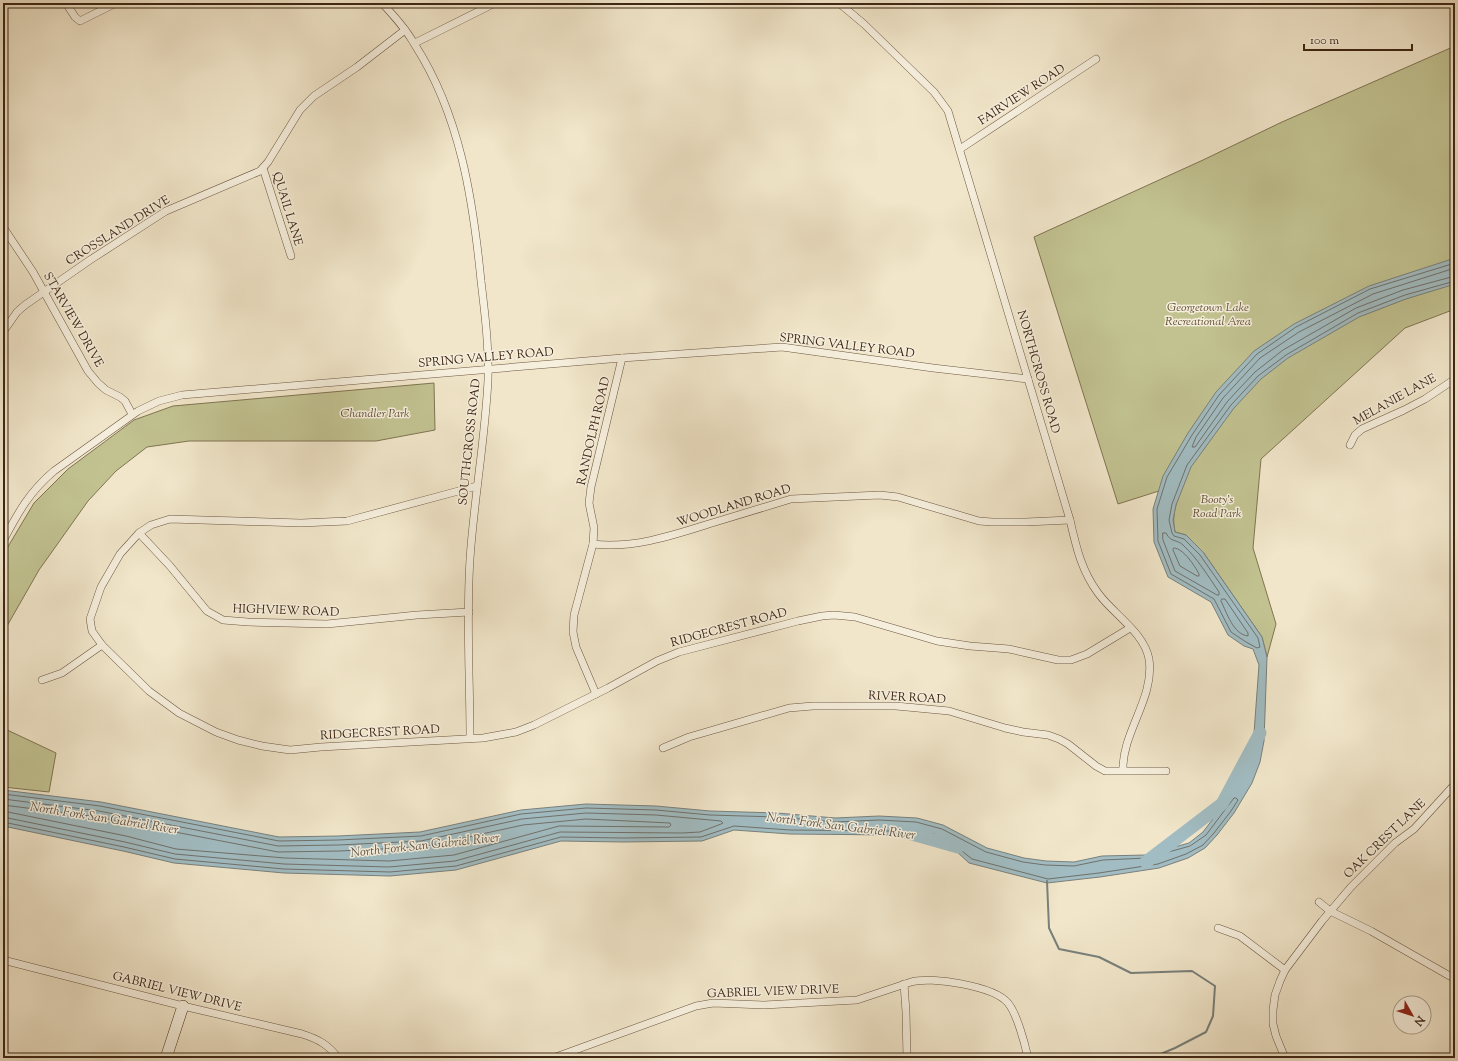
<svg xmlns="http://www.w3.org/2000/svg" width="1458" height="1061" font-family="'Sorts Mill Goudy',serif">
  <style>
    .green { fill: #c2c291; stroke: #807452 }
    .water { fill: #a1bcc2; stroke: #79807c }
    .lines { fill: none; stroke-linecap: round; stroke-linejoin: round }
    .shore { stroke: #70716b; stroke-width: 1 }
    .stream { stroke: #79807c; stroke-width: 2 }
    .river { stroke: #a1bcc2; stroke-width: 13 }
    .street-casing { stroke: #6b5642; stroke-width: 8 }
    .secondary-casing { stroke: #3e2614; stroke-width: 12 }
    .street { stroke: #f6efdd; stroke-width: 7 }
    .secondary { stroke: #f6efdd; stroke-width: 11 }
    .labels { text-anchor: middle; dominant-baseline: central; stroke-width: 3; stroke-linejoin: round; paint-order: stroke }
    .street-label { font-size: 12px; fill: #3e2614; stroke: #f6efdd }
    .park-label { font-size: 12px; font-style: italic; fill: #5f4d33; stroke: #f6efdd }
    .water-label { font-size: 13px; font-style: italic; fill: #5c5348; stroke: #f6efdd }
  </style>
  <rect width="100%" height="100%" fill="#f1e6ca"/>
  <filter id="stains"><feTurbulence type="fractalNoise" baseFrequency=".005" numOctaves="4"/><feColorMatrix values="0 0 0 0 .2 0 0 0 0 .09 0 0 0 0 .02 0 0 0 .5 -.17"/></filter>
  <radialGradient id="worn" r=".72"><stop offset=".6" stop-color="#630" stop-opacity="0"/><stop offset="1" stop-color="#630" stop-opacity=".3"/></radialGradient>
  <g class="green">
    <path d="M 1455,46 L 1455,309 L 1405,328 L 1261,459 L 1253,548 L 1276,624 L 1267,657 L 1262,637 L 1203,552 L 1186,535 L 1175,532 C 1171,512 1177,502 1184,483 L 1118,504 L 1034,237 L 1203,160 L 1282,122 Z"/>
    <path d="M 434,383 L 435,430 L 376,441 L 189,441 L 147,447 L 116,471 L 88,501 L 39,570 L 3,633 L 3,555 L 34,503 L 68,469 L 134,420 L 173,406 Z"/>
    <path d="M 3,728 L 56,753 L 49,792 L 3,787 Z"/>
  </g>
  <path class="water" d="M 1455,258 L 1455,284 L 1406,299 L 1359,317 L 1288,358 L 1261,379 L 1234,408 L 1191,467 L 1176,505 L 1173,520 L 1175,532 L 1186,535 L 1203,552 L 1262,637 L 1267,657 L 1264,741 L 1260,762 L 1252,783 L 1234,813 L 1217,835 L 1205,848 L 1188,858 L 1159,868 L 1100,877 L 1047,883 L 969,863 L 955,850 L 933,837 L 894,835 L 790,834 L 734,830 L 702,841 L 623,842 L 561,841 L 456,870 L 390,876 L 284,873 L 174,863 L 123,851 L 3,826 L 3,790 L 101,802 L 279,837 L 338,836 L 420,832 L 521,810 L 586,804 L 656,806 L 710,811 L 777,813 L 835,818 L 879,816 L 917,818 L 943,825 L 987,848 L 1024,858 L 1046,861 L 1074,862 L 1102,856 L 1146,855 L 1189,843 L 1203,832 L 1235,790 L 1251,758 L 1254,733 L 1259,665 L 1253,649 L 1244,646 L 1228,635 L 1211,602 L 1168,577 L 1154,542 L 1153,509 L 1163,476 L 1188,433 L 1216,392 L 1254,351 L 1294,324 L 1369,286 Z"/>
  <g class="lines">
    <g class="shore">
      <path d="M 1455,263 L 1370,289 L 1296,327 L 1257,354 L 1219,395 L 1192,435 L 1167,477 L 1157,509 L 1158,541 L 1171,574 L 1214,599 L 1231,632 L 1246,642 L 1257,648 L 1260,647 L 1258,638 L 1200,555 L 1184,539 L 1174,536 L 1172,533 L 1169,520 L 1172,504 L 1187,465 L 1231,405 L 1258,376 L 1286,355 L 1358,313 L 1405,295 L 1455,281"/>
      <path d="M 1455,268 L 1373,294 L 1299,332 L 1260,358 L 1223,398 L 1196,437 L 1192,447 L 1195,447 L 1227,402 L 1238,390 L 1255,372 L 1283,350 L 1356,308 L 1403,290 L 1455,276"/>
      <path d="M 1163,533 L 1166,533 C 1171,543 1177,539 1183,545 C 1198,559 1208,576 1219,592 L 1219,595 L 1217,595 L 1175,571 L 1163,540 Z"/>
      <path d="M 1174,548 C 1183,548 1195,566 1199,574 L 1199,576 L 1197,576 L 1180,566 L 1173,550 Z"/>
      <path d="M 1222,599 L 1225,599 L 1248,633 L 1248,636 C 1233,634 1227,613 1221,601 Z"/>
      <path d="M 3,794 L 100,806 L 279,841 L 338,840 L 421,836 L 521,814 L 586,808 L 656,810 L 710,815 L 777,817 L 835,822 L 879,820 L 916,822 L 942,829 L 986,852 L 1023,862 L 1045,865 L 1074,866 L 1103,860 L 1147,858 L 1190,846 L 1206,835 L 1234,798 L 1236,798 L 1238,800 L 1231,811 L 1214,833 L 1203,845 L 1186,854 L 1158,864 L 1099,873 L 1048,879 L 972,859 L 957,847 L 934,834 L 894,831 L 790,830 L 734,826 L 701,837 L 623,838 L 561,837 L 456,866 L 390,872 L 284,869 L 175,859 L 124,847 L 3,822"/>
      <path d="M 3,799 L 99,811 L 278,846 L 338,845 L 421,841 L 522,819 L 586,813 L 656,815 L 721,821 L 723,823 L 721,824 L 700,832 L 682,833 L 560,832 L 455,861 L 389,867 L 284,864 L 175,854 L 125,842 L 3,817"/>
      <path d="M 3,805 L 98,817 L 278,852 L 339,851 L 422,847 L 523,825 L 586,819 L 670,823 L 671,825 L 669,827 L 559,826 L 454,855 L 389,861 L 285,858 L 176,849 L 126,836 L 3,811"/>
    </g>
    <path class="stream" d="M 1047,881 L 1049,928 L 1059,949 L 1099,957 L 1131,973 L 1192,971 L 1215,986 L 1213,1016 L 1206,1032 L 1175,1048 L 1151,1058"/>
    <g class="river">
      <path d="M 905,832 L 958,847"/>
      <path d="M 1146,862 L 1222,804 L 1260,733"/>
    </g>
    <g class="street-casing">
      <g id="street">
        <path d="M 66,3 L 75,17 L 80,21 L 116,3"/>
        <path d="M 382,3 C 394,16 406,29 415,45 C 460,115 473,199 481,281 C 485,314 489,347 488,380 C 485,440 474,499 470,559 C 466,618 470,679 470,738"/>
        <path d="M 839,3 L 864,24 L 934,92 L 948,111 L 1070,520 C 1076,546 1081,570 1098,593 C 1113,614 1144,632 1149,659 C 1155,698 1122,732 1123,770"/>
        <path d="M 415,43 L 495,3"/>
        <path d="M 960,149 L 1096,59"/>
        <path d="M 263,168 L 291,256"/>
        <path d="M 3,227 L 33,272 L 88,371 L 98,383 L 106,390 L 120,397 L 125,401 L 132,414"/>
        <path d="M 3,332 L 17,312 L 25,305 L 90,260 L 166,211 L 260,171 L 268,162 L 300,110 L 314,96 L 357,67 L 405,30"/>
        <path d="M 1350,445 L 1355,435 L 1362,429 L 1404,410 L 1425,399 L 1455,379"/>
        <path d="M 477,486 L 347,521 L 301,523 L 170,519 L 151,525 L 139,533 L 120,554 L 101,587 L 90,619 L 92,631 L 102,645 L 149,691 L 179,713 L 216,732 L 238,740 L 262,746 L 290,750 L 321,747 L 483,738 L 516,732 L 534,725 L 608,688 L 657,661 L 679,652 L 798,621 L 822,616 L 834,615 L 855,617 L 937,641 L 970,646 L 1009,649 L 1058,660 L 1071,660 L 1087,654 L 1130,628"/>
        <path d="M 139,533 L 170,566 L 207,611 L 223,620 L 248,622 L 327,624 L 417,615 L 469,612"/>
        <path d="M 3,541 C 18,513 29,492 54,471 L 138,411 L 159,401 L 182,395 L 622,358 L 782,347 L 933,368 L 1028,379"/>
        <path d="M 593,544 C 633,549 674,535 712,523 C 739,515 765,507 791,499 L 880,495 L 898,497 L 979,521 L 992,522 L 1026,522 L 1070,520"/>
        <path d="M 42,680 L 62,673 L 102,645"/>
        <path d="M 596,694 L 576,647 L 573,632 L 574,615 L 593,544 L 594,528 L 589,503 L 591,487 L 622,358"/>
        <path d="M 663,748 L 689,737 L 789,708 L 813,706 L 896,706 L 949,711 L 1005,728 L 1023,732 L 1048,735 L 1059,739 L 1068,744 L 1096,766 L 1105,771 L 1166,771"/>
        <path d="M 1319,902 L 1330,911 L 1371,931 L 1455,979"/>
        <path d="M 1218,928 L 1240,936 L 1285,970"/>
        <path d="M 3,960 L 183,1006 L 302,1034 C 318,1039 329,1045 338,1058"/>
        <path d="M 904,984 L 906,1012 L 907,1058"/>
        <path d="M 553,1058 L 696,1006 L 713,1003 L 764,1005 L 857,1000 L 911,982 C 931,976 994,986 1008,1003 C 1017,1014 1025,1044 1028,1058"/>
        <path d="M 1285,1058 L 1276,1036 L 1273,1024 L 1273,1010 L 1275,995 L 1280,981 L 1285,970 L 1322,921 L 1351,887 L 1395,843 L 1414,829 L 1455,784"/>
      </g>
    </g>
    <g class="secondary-casing">
      <path id="secondary" d="M 166,1058 L 183,1006"/>
    </g>
    <use href="#street" class="street"/>
    <use href="#secondary" class="secondary"/>
  </g>
  <g class="labels">
    <g class="street-label">
      <text transform="translate(1022 95) rotate(-33)">FAIRVIEW ROAD</text>
      <text transform="translate(287 209) rotate(73)">QUAIL LANE</text>
      <text transform="translate(118 231) rotate(-32)">CROSSLAND DRIVE</text>
      <text transform="translate(73 320) rotate(60)">STARVIEW DRIVE</text>
      <text transform="translate(847 346) rotate(7)">SPRING VALLEY ROAD</text>
      <text transform="translate(486 358) rotate(-5)">SPRING VALLEY ROAD</text>
      <text transform="translate(1038 372) rotate(74)">NORTHCROSS ROAD</text>
      <text transform="translate(1395 400) rotate(-29)">MELANIE LANE</text>
      <text transform="translate(594 431) rotate(-77)">RANDOLPH ROAD</text>
      <text transform="translate(470 442) rotate(-84)">SOUTHCROSS ROAD</text>
      <text transform="translate(734 506) rotate(-17)">WOODLAND ROAD</text>
      <text transform="translate(286 611) rotate(2)">HIGHVIEW ROAD</text>
      <text transform="translate(729 628) rotate(-15)">RIDGECREST ROAD</text>
      <text transform="translate(907 698) rotate(3)">RIVER ROAD</text>
      <text transform="translate(380 733) rotate(-3)">RIDGECREST ROAD</text>
      <text transform="translate(1385 839) rotate(-44)">OAK CREST LANE</text>
      <text transform="translate(177 992) rotate(14)">GABRIEL VIEW DRIVE</text>
      <text transform="translate(773 992) rotate(-2)">GABRIEL VIEW DRIVE</text>
    </g>
    <g class="park-label">
      <text x="1208" y="308">Georgetown Lake<tspan x="1208" dy="14">Recreational Area</tspan></text>
      <text x="375" y="414">Chandler Park</text>
      <text x="1217" y="500">Booty's<tspan x="1217" dy="14">Road Park</tspan></text>
    </g>
    <g class="water-label">
      <text transform="translate(104 819) rotate(9)">North Fork San Gabriel River</text>
      <text transform="translate(841 827) rotate(7)">North Fork San Gabriel River</text>
      <text transform="translate(425 846) rotate(-6)">North Fork San Gabriel River</text>
    </g>
  </g>
  <rect width="1458" height="1061" fill="none" stroke="#f1e6ca" stroke-width="16"/>
  <rect x="4" y="4" width="1450" height="1053" fill="none" stroke="#3e2614" stroke-width="2"/>
  <rect x="8" y="8" width="1442" height="1045" fill="none" stroke="#3e2614"/>
  <g transform="translate(1412 1015) rotate(129)"><circle r="19" fill="#f6efdd" stroke="#ac9f8d"/>
  <path d="M0-3L7 15L0 10L-7 15Z" fill="#8f2418"/>
  <text y="-6" font-size="11" font-weight="bold" text-anchor="middle" fill="#3e2614">N</text>
  </g>
  <path d="M1304 44v6h108v-6" fill="none" stroke="#3e2614" stroke-width="2"/>
  <text x="1310" y="44" font-size="12" fill="#3e2614" stroke="#f6efdd" stroke-width="3" paint-order="stroke">100 m</text>
  <rect width="100%" height="100%" filter="url(#stains)"/>
  <rect width="100%" height="100%" fill="url(#worn)"/>
</svg>
